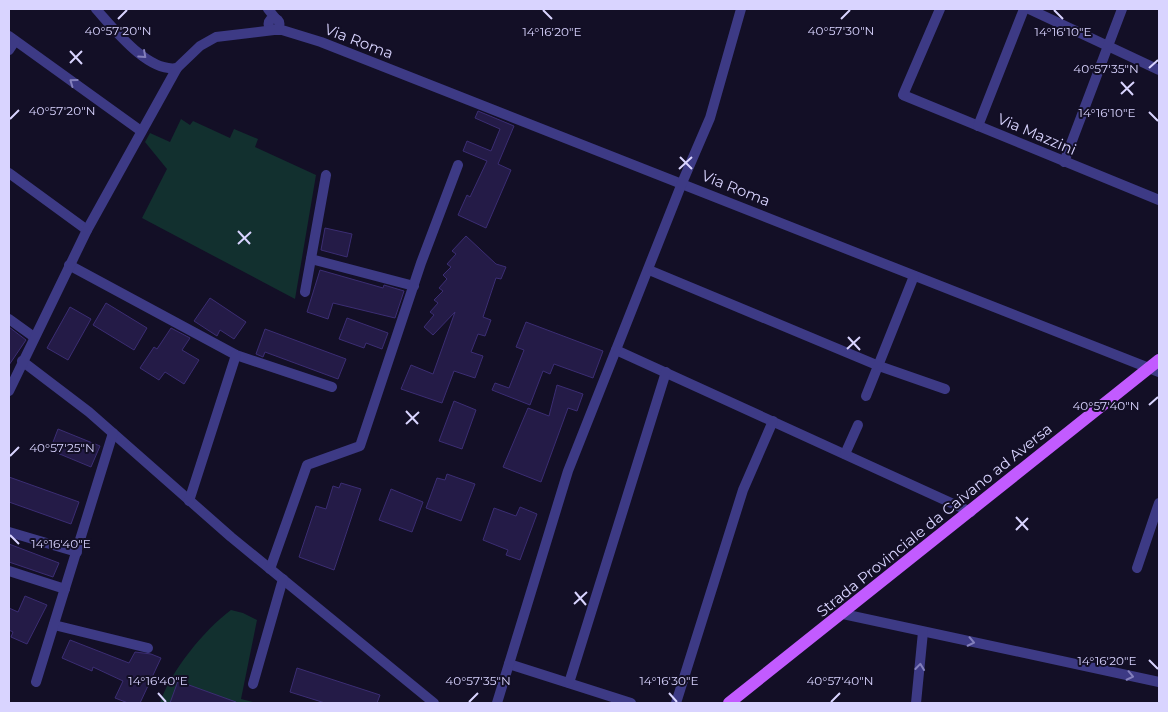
<svg xmlns="http://www.w3.org/2000/svg" width="1168" height="712" font-family="Montserrat,sans-serif">
  <style>
    .green { fill: #12302f }
    .building { fill: #241b47; stroke: #3b2d73 }
    .lines { fill: none; stroke-linecap: round; stroke-linejoin: round }
    .minor { stroke: #3d3a85; stroke-width: 10 }
    .major { stroke: #c25bff; stroke-width: 12 }
    .oneway { stroke: #837fbc }
    .ticks { fill: none; stroke: #d9d4ff; stroke-width: 2 }
    .labels { text-anchor: middle; dominant-baseline: central; stroke-width: 4; stroke-linejoin: round; paint-order: stroke }
    .street-label { font-size: 15px; fill: #d9d4ff; stroke: #130f26 }
    .ticks-label { font-size: 12px; text-anchor: middle; fill: #d9d4ff; stroke: #130f26; stroke-width: 4; stroke-linejoin: round; paint-order: stroke }
  </style>
  <rect width="100%" height="100%" fill="#130f26"/>
  <g class="green">
    <path d="M 181,119 L 190,125 L 193,121 L 230,138 L 234,129 L 258,139 L 255,147 L 316,175 L 295,299 L 142,218 L 167,169 L 145,142 L 150,133 L 170,142 Z"/>
    <path d="M 231,610 L 243,613 L 257,620 L 241,699 L 257,703 L 160,703 C 170,672 204,630 231,610 Z"/>
  </g>
  <g class="building">
    <path d="M 478,111 L 514,126 L 498,164 L 511,170 L 486,228 L 458,215 L 467,195 L 470,197 L 487,161 L 463,151 L 467,141 L 491,151 L 500,129 L 475,118 Z"/>
    <path d="M 325,228 L 352,234 L 347,257 L 321,250 Z"/>
    <path d="M 466,236 L 496,264 L 506,267 L 501,279 L 496,278 L 483,317 L 491,320 L 485,336 L 478,334 L 471,352 L 483,356 L 475,378 L 454,371 L 442,403 L 401,389 L 411,365 L 433,374 L 455,312 L 433,335 L 424,327 L 434,315 L 430,312 L 438,303 L 434,300 L 443,291 L 439,288 L 447,279 L 443,275 L 451,267 L 447,264 L 456,254 L 452,251 Z"/>
    <path d="M 320,270 L 383,288 L 384,285 L 404,291 L 395,318 L 333,303 L 328,319 L 307,312 Z"/>
    <path d="M 210,298 L 246,322 L 234,339 L 220,330 L 217,336 L 194,321 Z"/>
    <path d="M 106,303 L 147,328 L 134,350 L 93,325 Z"/>
    <path d="M 70,307 L 91,319 L 68,360 L 47,348 Z"/>
    <path d="M 347,318 L 388,333 L 382,349 L 366,343 L 364,348 L 339,339 Z"/>
    <path d="M 526,322 L 603,351 L 593,378 L 554,364 L 550,374 L 543,371 L 530,405 L 492,390 L 495,383 L 509,388 L 524,350 L 516,347 Z"/>
    <path d="M 9,327 L 26,340 L 9,365 Z"/>
    <path d="M 171,328 L 190,338 L 182,350 L 199,360 L 184,384 L 165,372 L 159,380 L 140,368 L 154,347 L 157,349 Z"/>
    <path d="M 265,329 L 346,359 L 338,379 L 265,352 L 263,357 L 256,354 Z"/>
    <path d="M 557,385 L 583,394 L 577,411 L 568,408 L 541,482 L 503,467 L 528,408 L 549,416 Z"/>
    <path d="M 454,401 L 476,410 L 462,449 L 439,441 Z"/>
    <path d="M 58,429 L 100,446 L 91,467 L 50,450 Z"/>
    <path d="M 447,474 L 475,484 L 461,521 L 426,508 L 437,478 L 445,480 Z"/>
    <path d="M 9,477 L 79,502 L 71,524 L 9,502 Z"/>
    <path d="M 341,483 L 361,489 L 334,570 L 299,557 L 316,506 L 326,509 L 333,486 L 339,488 Z"/>
    <path d="M 391,489 L 423,502 L 412,532 L 379,520 Z"/>
    <path d="M 520,507 L 537,514 L 520,560 L 506,555 L 508,550 L 483,540 L 494,508 L 516,516 Z"/>
    <path d="M 9,544 L 59,563 L 53,577 L 9,562 Z"/>
    <path d="M 25,596 L 47,605 L 27,644 L 11,637 L 13,632 L 9,630 L 9,608 L 18,612 Z"/>
    <path d="M 70,640 L 129,663 L 135,652 L 151,654 L 161,658 L 140,703 L 128,703 L 115,698 L 123,681 L 93,667 L 92,671 L 62,658 Z"/>
    <path d="M 297,668 L 380,695 L 377,703 L 325,703 L 290,692 Z"/>
    <path d="M 178,681 L 236,702 L 236,703 L 170,703 Z"/>
  </g>
  <g class="lines">
    <g class="minor">
      <path d="M 96,9 C 114,29 148,73 177,68"/>
      <path d="M 268,9 L 276,19"/>
      <path d="M 940,9 L 903,95 L 1159,200"/>
      <path d="M 1029,9 L 1159,70"/>
      <circle cx="274" cy="24" r="5.5"/>
      <path d="M 9,36 L 141,131"/>
      <path d="M 9,50 L 15,41"/>
      <path d="M 978,126 L 1024,9"/>
      <path d="M 1064,162 L 1122,9"/>
      <path d="M 9,173 L 87,230"/>
      <path d="M 311,259 L 414,286"/>
      <path d="M 69,265 L 236,355 L 332,387"/>
      <path d="M 649,270 L 879,366 L 945,389"/>
      <path d="M 305,292 L 326,175"/>
      <path d="M 9,319 L 34,337"/>
      <path d="M 616,350 L 971,512"/>
      <path d="M 22,361 L 89,412 L 231,537 L 434,703"/>
      <path d="M 9,391 L 87,230 L 177,68 L 200,46 L 216,37 L 274,30 L 282,30 L 321,42 L 1159,372"/>
      <path d="M 866,396 L 914,276"/>
      <path d="M 845,454 L 858,425"/>
      <path d="M 189,501 L 236,355"/>
      <path d="M 9,532 L 77,552"/>
      <path d="M 1137,568 L 1159,503"/>
      <path d="M 270,569 L 307,465 L 360,446 L 421,263 L 458,165"/>
      <path d="M 9,571 L 65,589"/>
      <path d="M 843,614 L 1159,682"/>
      <path d="M 54,625 L 148,648"/>
      <path d="M 509,664 L 631,703"/>
      <path d="M 36,682 L 113,433"/>
      <path d="M 569,683 L 666,372"/>
      <path d="M 253,684 L 283,579"/>
      <path d="M 497,703 L 568,471 L 682,183 L 710,118 L 741,9"/>
      <path d="M 676,703 L 743,490 L 773,421"/>
      <path d="M 916,703 L 923,632"/>
    </g>
    <path class="major" d="M 729,703 L 1159,360"/>
  </g>
  <defs><path id="oneway-chevron" d="M-2-3.5L2.5 0L-2 3.5" fill="none" stroke-width="1.6" stroke-linecap="round" stroke-linejoin="round" transform="scale(1.25)"/></defs>
  <g class="oneway">
    <use href="#oneway-chevron" transform="translate(143 55) rotate(42)"/>
    <use href="#oneway-chevron" transform="translate(73 82) rotate(-144)"/>
    <use href="#oneway-chevron" transform="translate(971 642) rotate(12)"/>
    <use href="#oneway-chevron" transform="translate(920 667) rotate(-84)"/>
    <use href="#oneway-chevron" transform="translate(1130 676) rotate(12)"/>
  </g>
  <path class="ticks" d="M 543,10 L 552,19M 1054,10 L 1063,19M 118,19 L 127,10M 841,19 L 850,10M 70,51 L 82,64M 70,63 L 82,51M 1149,68 L 1158,60M 1121,82 L 1133,95M 1121,94 L 1134,82M 1149,112 L 1158,121M 10,119 L 19,110M 680,157 L 692,169M 679,169 L 692,157M 238,231 L 250,244M 238,244 L 251,232M 848,337 L 860,350M 847,349 L 860,337M 1149,405 L 1158,397M 406,411 L 418,424M 406,424 L 419,412M 10,456 L 19,447M 1016,517 L 1028,530M 1016,530 L 1028,518M 10,535 L 19,544M 575,592 L 586,605M 574,604 L 587,592M 1149,660 L 1158,669M 158,693 L 166,702M 669,693 L 677,702M 469,702 L 478,693M 831,702 L 840,693"/>
  <g class="labels">
    <g class="street-label">
      <text transform="translate(359 41) rotate(21)">Via Roma</text>
      <text transform="translate(1037 134) rotate(23)">Via Mazzini</text>
      <text transform="translate(736 188) rotate(22)">Via Roma</text>
      <text transform="translate(934 520) rotate(-39)">Strada Provinciale da Caivano ad Aversa</text>
    </g>
  </g>
  <g class="ticks-label">
    <text x="118" y="35">40°57'20"N</text>
    <text x="841" y="35">40°57'30"N</text>
    <text x="552" y="36">14°16'20"E</text>
    <text x="1063" y="36">14°16'10"E</text>
    <text x="1106" y="73">40°57'35"N</text>
    <text x="62" y="115">40°57'20"N</text>
    <text x="1107" y="117">14°16'10"E</text>
    <text x="1106" y="410">40°57'40"N</text>
    <text x="62" y="452">40°57'25"N</text>
    <text x="61" y="548">14°16'40"E</text>
    <text x="1107" y="665">14°16'20"E</text>
    <text x="158" y="685">14°16'40"E</text>
    <text x="669" y="685">14°16'30"E</text>
    <text x="478" y="685">40°57'35"N</text>
    <text x="840" y="685">40°57'40"N</text>
  </g>
  <rect width="1168" height="712" fill="none" stroke="#d9d4ff" stroke-width="20"/>
</svg>
